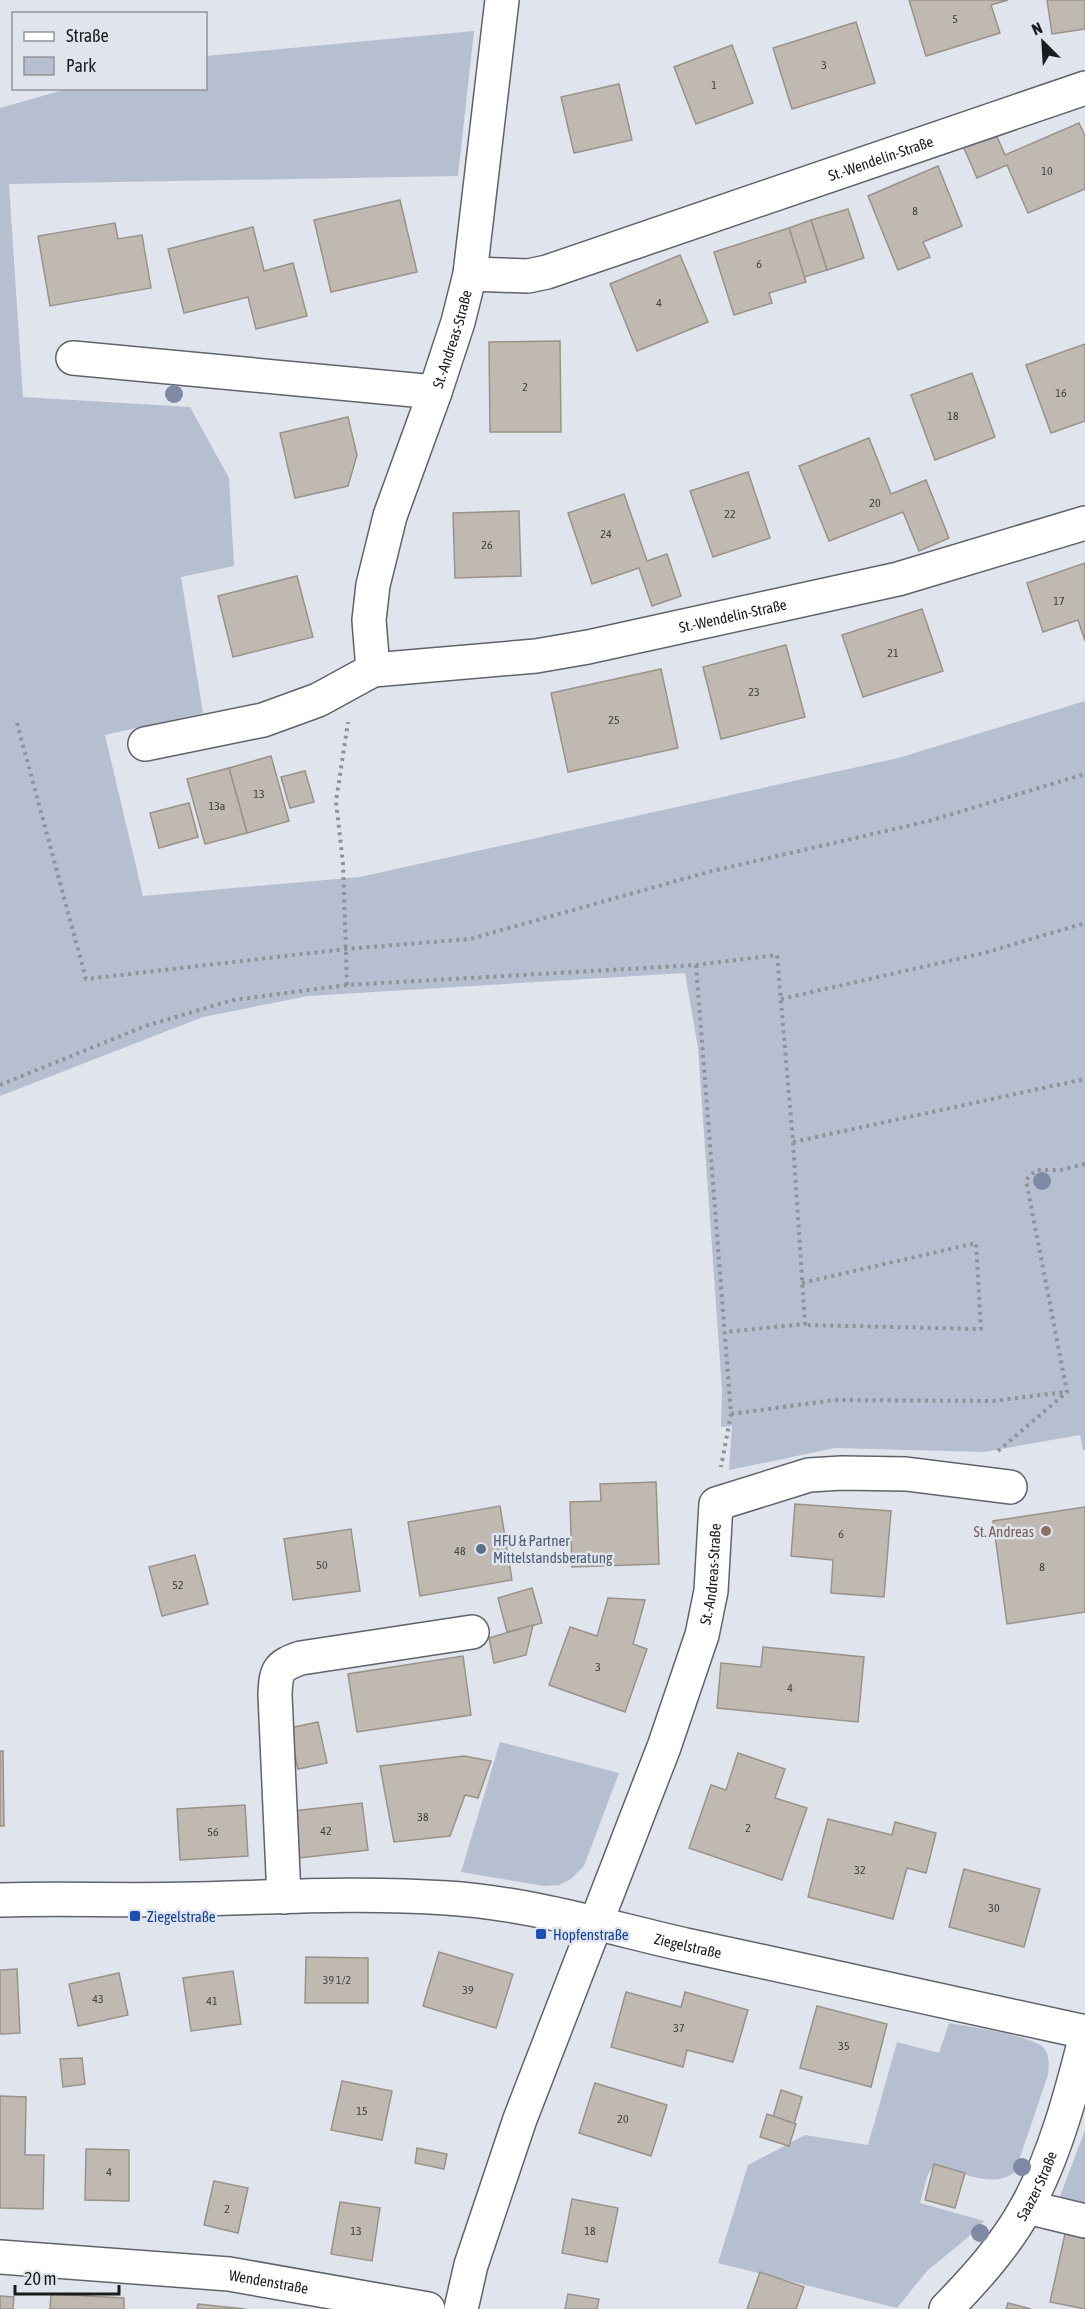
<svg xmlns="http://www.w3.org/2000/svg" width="1085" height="2309" font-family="'Asap Condensed',sans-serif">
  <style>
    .green { fill: #b6bfd0 }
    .building { fill: #bfb9b1; stroke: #99928b; stroke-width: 1.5 }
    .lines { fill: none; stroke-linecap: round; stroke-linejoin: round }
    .minor-casing { stroke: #5f636a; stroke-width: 36 }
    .path { stroke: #8f9298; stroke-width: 4; stroke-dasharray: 3 4.5; stroke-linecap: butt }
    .minor { stroke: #fff; stroke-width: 33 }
    .tree { fill: #7e89a3 }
    .education-dot { fill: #8d6e63; stroke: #e0e4ed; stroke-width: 2 }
    .service-dot { fill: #5c6f8a; stroke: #e0e4ed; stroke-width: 2 }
    .transit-dot { fill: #1a4fb4; stroke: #e0e4ed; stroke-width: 2 }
    .labels { text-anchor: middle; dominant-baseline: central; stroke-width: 5; stroke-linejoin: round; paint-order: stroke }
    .number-label { font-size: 12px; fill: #434243 }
    .street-label { font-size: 15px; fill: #1a1b1e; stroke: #e0e4ed }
    .education-label { font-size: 15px; fill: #785e54; stroke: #e0e4ed; text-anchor: end }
    .service-label { font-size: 15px; fill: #4e5e75; stroke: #e0e4ed; text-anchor: start }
    .transit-label { font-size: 15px; fill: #164399; stroke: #e0e4ed; text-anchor: start }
  </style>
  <rect width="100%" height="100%" fill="#e0e4ed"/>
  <g class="green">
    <path d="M 474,31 L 458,176 L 9,184 L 23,397 L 190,407 L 229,478 L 234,566 L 181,577 L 203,713 L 105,735 L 143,896 L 360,877 L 898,758 L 1085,701 L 1085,1450 L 1083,1450 L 1080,1435 L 984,1452 L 835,1448 L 729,1470 L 732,1426 L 721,1427 L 722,1390 L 698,1048 L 685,973 L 308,996 L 203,1017 L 0,1096 L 0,108 L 67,89 L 206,88 L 206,56 Z"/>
    <path d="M 500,1742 L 619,1773 L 584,1866 L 571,1879 L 559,1885 L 544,1886 L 461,1872 Z"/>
    <path d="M 949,2023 C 967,2026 1034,2036 1044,2048 C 1050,2056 1049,2066 1048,2075 L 1015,2172 C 993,2190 958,2171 935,2164 L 928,2174 L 920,2203 L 984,2221 L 966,2239 L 927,2271 L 897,2308 L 718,2263 L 748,2165 L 805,2135 L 868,2145 L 897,2042 L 939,2053 Z"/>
    <path d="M 1085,2130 L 1085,2205 L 1059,2199 Z"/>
  </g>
  <g class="building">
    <path d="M 909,0 L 1008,0 L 991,5 L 1000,33 L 926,56 Z"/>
    <path d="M 1047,0 L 1085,0 L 1085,29 L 1052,34 Z"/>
    <path d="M 856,22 L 875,83 L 792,109 L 773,48 Z"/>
    <path d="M 732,45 L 753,103 L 696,124 L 674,67 Z"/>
    <path d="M 619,84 L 632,140 L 574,153 L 561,97 Z"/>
    <path d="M 1079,123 L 1085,136 L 1085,189 L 1028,213 L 1007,165 L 977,178 L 963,146 L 995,132 L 1005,155 Z"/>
    <path d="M 938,166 L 962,226 L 923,242 L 930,257 L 898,270 L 868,196 Z"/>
    <path d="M 400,200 L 417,272 L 331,292 L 314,220 Z"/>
    <path d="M 848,209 L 864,258 L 827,270 L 811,220 Z"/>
    <path d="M 811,220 L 827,270 L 804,277 L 789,228 Z"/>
    <path d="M 115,223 L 118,239 L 142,235 L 151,288 L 50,306 L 38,236 Z"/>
    <path d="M 253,227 L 264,271 L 293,263 L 307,316 L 256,329 L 248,297 L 184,313 L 168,249 Z"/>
    <path d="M 789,228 L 806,282 L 769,293 L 772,303 L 734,315 L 714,252 Z"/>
    <path d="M 680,255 L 708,322 L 637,351 L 610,284 Z"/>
    <path d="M 560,341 L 561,432 L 490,432 L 489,342 Z"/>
    <path d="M 1085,344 L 1085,421 L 1051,433 L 1026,365 Z"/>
    <path d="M 972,373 L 995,437 L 935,460 L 911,395 Z"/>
    <path d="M 348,417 L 357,455 L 348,486 L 295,498 L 280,433 Z"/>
    <path d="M 869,438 L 891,494 L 926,480 L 949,538 L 919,551 L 903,512 L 829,541 L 799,466 Z"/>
    <path d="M 748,472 L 770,538 L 713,557 L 690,491 Z"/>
    <path d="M 624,494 L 647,561 L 667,554 L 681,596 L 652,606 L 639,568 L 592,584 L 568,513 Z"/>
    <path d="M 519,511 L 521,576 L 455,578 L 453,513 Z"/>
    <path d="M 1085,563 L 1085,641 L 1078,620 L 1043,632 L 1027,583 Z"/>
    <path d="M 297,576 L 313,637 L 233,657 L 218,596 Z"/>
    <path d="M 922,609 L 943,671 L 863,697 L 842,635 Z"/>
    <path d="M 786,645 L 805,717 L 721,739 L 703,667 Z"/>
    <path d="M 661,669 L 678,748 L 568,772 L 551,693 Z"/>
    <path d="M 271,756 L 289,821 L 247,833 L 229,768 Z"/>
    <path d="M 229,768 L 247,833 L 205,844 L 187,779 Z"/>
    <path d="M 305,771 L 314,802 L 290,808 L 281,777 Z"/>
    <path d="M 189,803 L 198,837 L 159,848 L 150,813 Z"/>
    <path d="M 656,1482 L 659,1564 L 572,1567 L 570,1502 L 601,1501 L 600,1484 Z"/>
    <path d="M 795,1504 L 891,1511 L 884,1597 L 831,1593 L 833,1560 L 791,1556 Z"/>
    <path d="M 500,1506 L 512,1580 L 420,1596 L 408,1522 Z"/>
    <path d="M 1085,1507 L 1085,1612 L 1007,1624 L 993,1521 Z"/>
    <path d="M 351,1529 L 360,1591 L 293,1600 L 284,1539 Z"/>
    <path d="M 195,1555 L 208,1604 L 162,1616 L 149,1567 Z"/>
    <path d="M 532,1588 L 542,1623 L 507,1632 L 498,1598 Z"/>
    <path d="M 608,1598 L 645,1600 L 633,1644 L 647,1649 L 625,1712 L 549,1685 L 570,1627 L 597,1636 Z"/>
    <path d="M 533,1625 L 526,1655 L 494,1663 L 489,1638 Z"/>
    <path d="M 763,1647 L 864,1657 L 858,1722 L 717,1708 L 721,1663 L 761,1667 Z"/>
    <path d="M 463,1656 L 471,1715 L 357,1732 L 348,1674 Z"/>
    <path d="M 318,1722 L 327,1763 L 298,1769 L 289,1728 Z"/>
    <path d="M 0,1751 L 3,1751 L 4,1826 L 0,1826 Z"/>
    <path d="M 738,1753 L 785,1769 L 775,1798 L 807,1808 L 782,1880 L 689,1848 L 711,1785 L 726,1790 Z"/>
    <path d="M 464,1756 L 491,1761 L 478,1798 L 465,1795 L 450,1836 L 394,1842 L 380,1766 Z"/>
    <path d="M 362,1803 L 368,1850 L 291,1859 L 285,1812 Z"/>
    <path d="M 245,1805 L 248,1856 L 180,1860 L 177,1809 Z"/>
    <path d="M 828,1819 L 892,1835 L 895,1822 L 936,1833 L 926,1873 L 907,1868 L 893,1919 L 808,1897 Z"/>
    <path d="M 964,1869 L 1040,1889 L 1024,1947 L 949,1927 Z"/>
    <path d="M 439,1952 L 513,1974 L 496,2028 L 423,2006 Z"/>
    <path d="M 306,1957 L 368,1958 L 368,2003 L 305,2003 Z"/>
    <path d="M 17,1969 L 20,2033 L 0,2034 L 0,1970 Z"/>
    <path d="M 233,1971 L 241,2024 L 191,2031 L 183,1978 Z"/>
    <path d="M 119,1973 L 128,2015 L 78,2026 L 69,1984 Z"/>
    <path d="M 626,1992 L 681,2007 L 685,1992 L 748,2010 L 733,2062 L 687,2050 L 683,2067 L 611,2047 Z"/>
    <path d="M 817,2006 L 887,2024 L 871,2087 L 800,2068 Z"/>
    <path d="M 82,2058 L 85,2084 L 63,2087 L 60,2059 Z"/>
    <path d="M 342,2081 L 392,2091 L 382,2140 L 331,2130 Z"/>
    <path d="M 595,2083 L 667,2105 L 651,2156 L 579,2133 Z"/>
    <path d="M 781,2090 L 802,2097 L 794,2124 L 773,2117 Z"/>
    <path d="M 0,2096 L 26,2097 L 25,2155 L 44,2155 L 43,2209 L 0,2208 Z"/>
    <path d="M 767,2114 L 796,2124 L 789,2146 L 760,2137 Z"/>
    <path d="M 417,2148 L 447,2154 L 444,2169 L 415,2163 Z"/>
    <path d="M 86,2149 L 129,2150 L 129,2201 L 85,2200 Z"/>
    <path d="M 934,2164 L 965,2173 L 955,2208 L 925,2200 Z"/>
    <path d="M 214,2181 L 248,2188 L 238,2233 L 204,2225 Z"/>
    <path d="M 572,2199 L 618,2208 L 607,2262 L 562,2253 Z"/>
    <path d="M 340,2202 L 380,2208 L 372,2261 L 331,2254 Z"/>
    <path d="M 1065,2234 L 1085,2238 L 1085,2309 L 1050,2302 Z"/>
    <path d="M 760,2272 L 804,2287 L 796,2309 L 747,2309 Z"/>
    <path d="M 51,2294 L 124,2298 L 124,2309 L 50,2309 Z"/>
    <path d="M 568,2294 L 599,2299 L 597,2309 L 565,2309 Z"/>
    <path d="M 0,2296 L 14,2297 L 13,2309 L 0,2309 Z"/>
    <path d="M 1008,2303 L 1031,2309 L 1006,2309 Z"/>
    <path d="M 198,2304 L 245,2309 L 197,2309 Z"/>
  </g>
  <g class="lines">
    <g class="minor-casing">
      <g id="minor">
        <path id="s1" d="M 470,274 L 528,276 L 547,272 L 1085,88"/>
        <path d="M 73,358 L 435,392"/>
        <path id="s2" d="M 373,670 L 369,620 L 373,585 L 390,516 L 435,392 L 458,322 L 470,274 L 502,0"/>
        <path id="s3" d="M 145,744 L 263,720 L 318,700 L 373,670 L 536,656 L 588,647 L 898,579 L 1085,523"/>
        <path d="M 284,1897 L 275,1695 C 276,1671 277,1666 301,1658 L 472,1632"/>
        <path id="s4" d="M 0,1900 C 64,1898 129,1901 193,1899 C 278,1897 363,1892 447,1898 C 528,1903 607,1927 686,1945 C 819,1974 952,2002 1085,2032"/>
        <path d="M 1027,2207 L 1085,2221"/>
        <path id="s5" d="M 0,2257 L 229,2274 L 428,2309"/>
        <path id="s6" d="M 461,2309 L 471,2265 L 520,2119 L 664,1747 L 702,1635 L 711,1591 L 716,1504 L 809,1475 L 842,1473 L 906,1474 L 1010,1487"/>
        <path id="s7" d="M 946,2309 C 976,2278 1005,2246 1026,2208 C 1054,2158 1071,2095 1085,2039"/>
      </g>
    </g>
    <g class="path">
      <path d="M 17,723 L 86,979 L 346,949 L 470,939 L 708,872 L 929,821 L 1085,774"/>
      <path d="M 696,965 L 731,1414 L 721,1467"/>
      <path d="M 347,985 L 343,864 L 336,801 L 348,722"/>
      <path d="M 781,999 L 984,953 L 1085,923"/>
      <path d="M 0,1085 L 145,1026 L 233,1000 L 347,985 L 696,965 L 777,955 L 793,1142 L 805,1324 L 725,1332"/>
      <path d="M 793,1142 L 1085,1079"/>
      <path d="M 802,1283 L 976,1243 L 981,1329 L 803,1325"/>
      <path d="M 731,1414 L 835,1400 L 993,1401 L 1065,1392"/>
      <path d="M 998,1451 L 1067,1392 L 1026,1180 L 1036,1170 L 1060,1170 L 1085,1164"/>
    </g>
    <use href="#minor" class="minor"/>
  </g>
  <g class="tree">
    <circle cx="174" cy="394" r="9"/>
    <circle cx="1042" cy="1181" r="9"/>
    <circle cx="1022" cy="2167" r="9"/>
    <circle cx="980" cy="2233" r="9"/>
  </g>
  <circle class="education-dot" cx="1046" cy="1531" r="6"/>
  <circle class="service-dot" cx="481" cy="1549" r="6"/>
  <g class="transit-dot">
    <rect x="129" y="1910" width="12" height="12" rx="3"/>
    <rect x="535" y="1928" width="12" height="12" rx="3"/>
  </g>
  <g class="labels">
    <g class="number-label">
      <text x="955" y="19">5</text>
      <text x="824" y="65">3</text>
      <text x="714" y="85">1</text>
      <text x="1047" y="171">10</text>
      <text x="915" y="211">8</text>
      <text x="759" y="264">6</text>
      <text x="659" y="303">4</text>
      <text x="525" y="387">2</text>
      <text x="1061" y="393">16</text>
      <text x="953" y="416">18</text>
      <text x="875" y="503">20</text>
      <text x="730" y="514">22</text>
      <text x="606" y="534">24</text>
      <text x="487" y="545">26</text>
      <text x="1059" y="601">17</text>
      <text x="893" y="653">21</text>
      <text x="754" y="692">23</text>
      <text x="614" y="720">25</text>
      <text x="259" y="794">13</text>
      <text x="217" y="806">13a</text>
      <text x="841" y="1534">6</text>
      <text x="460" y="1551">48</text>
      <text x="322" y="1565">50</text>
      <text x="1042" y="1567">8</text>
      <text x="178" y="1585">52</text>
      <text x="598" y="1667">3</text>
      <text x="790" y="1688">4</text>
      <text x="423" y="1817">38</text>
      <text x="748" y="1828">2</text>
      <text x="326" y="1831">42</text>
      <text x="213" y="1832">56</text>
      <text x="860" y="1870">32</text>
      <text x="994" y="1908">30</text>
      <text x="337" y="1980">39 1/2</text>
      <text x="468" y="1990">39</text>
      <text x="98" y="1999">43</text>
      <text x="212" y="2001">41</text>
      <text x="679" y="2028">37</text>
      <text x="844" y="2046">35</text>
      <text x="362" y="2111">15</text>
      <text x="623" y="2119">20</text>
      <text x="109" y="2172">4</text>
      <text x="227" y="2209">2</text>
      <text x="356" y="2231">13</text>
      <text x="590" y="2231">18</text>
    </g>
    <g class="street-label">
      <text stroke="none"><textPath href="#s1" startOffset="430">St.-Wendelin-Straße</textPath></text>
      <text stroke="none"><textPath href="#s2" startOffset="344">St.-Andreas-Straße</textPath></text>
      <text stroke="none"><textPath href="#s3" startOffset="606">St.-Wendelin-Straße</textPath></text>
      <text stroke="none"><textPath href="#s6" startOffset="778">St.-Andreas-Straße</textPath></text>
      <text stroke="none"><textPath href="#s4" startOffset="693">Ziegelstraße</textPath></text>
      <text stroke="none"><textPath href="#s7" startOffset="154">Saazer Straße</textPath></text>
      <text stroke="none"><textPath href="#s5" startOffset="270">Wendenstraße</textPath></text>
    </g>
    <g class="education-label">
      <text x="1034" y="1531">St. Andreas</text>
    </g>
    <g class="service-label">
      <text x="493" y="1540">HFU &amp; Partner<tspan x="493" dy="17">Mittelstandsberatung</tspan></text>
    </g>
    <g class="transit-label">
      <text x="147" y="1916">Ziegelstraße</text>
      <text x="553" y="1934">Hopfenstraße</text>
    </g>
  </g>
  <rect x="12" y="12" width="195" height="78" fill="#e0e4ed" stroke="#91949a" stroke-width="1.5"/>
  <rect x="24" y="32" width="30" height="9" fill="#ffffff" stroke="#91949a" stroke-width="1.5"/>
  <text x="66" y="42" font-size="18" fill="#1a1b1e">Straße</text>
  <rect x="24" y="57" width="30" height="18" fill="#b6bfd0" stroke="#91949a" stroke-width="1.5"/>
  <text x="66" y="72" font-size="18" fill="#1a1b1e">Park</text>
  <g transform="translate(1043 42) rotate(336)" stroke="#e0e4ed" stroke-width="4.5" paint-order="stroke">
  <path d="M0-4.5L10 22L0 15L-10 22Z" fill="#1a1b1e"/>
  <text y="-9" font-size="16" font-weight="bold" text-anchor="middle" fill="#1a1b1e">N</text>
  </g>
  <path d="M15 2285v9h104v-9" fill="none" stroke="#1a1b1e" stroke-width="3"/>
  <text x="24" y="2285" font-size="18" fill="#1a1b1e" stroke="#e0e4ed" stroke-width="4.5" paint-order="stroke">20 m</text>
</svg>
